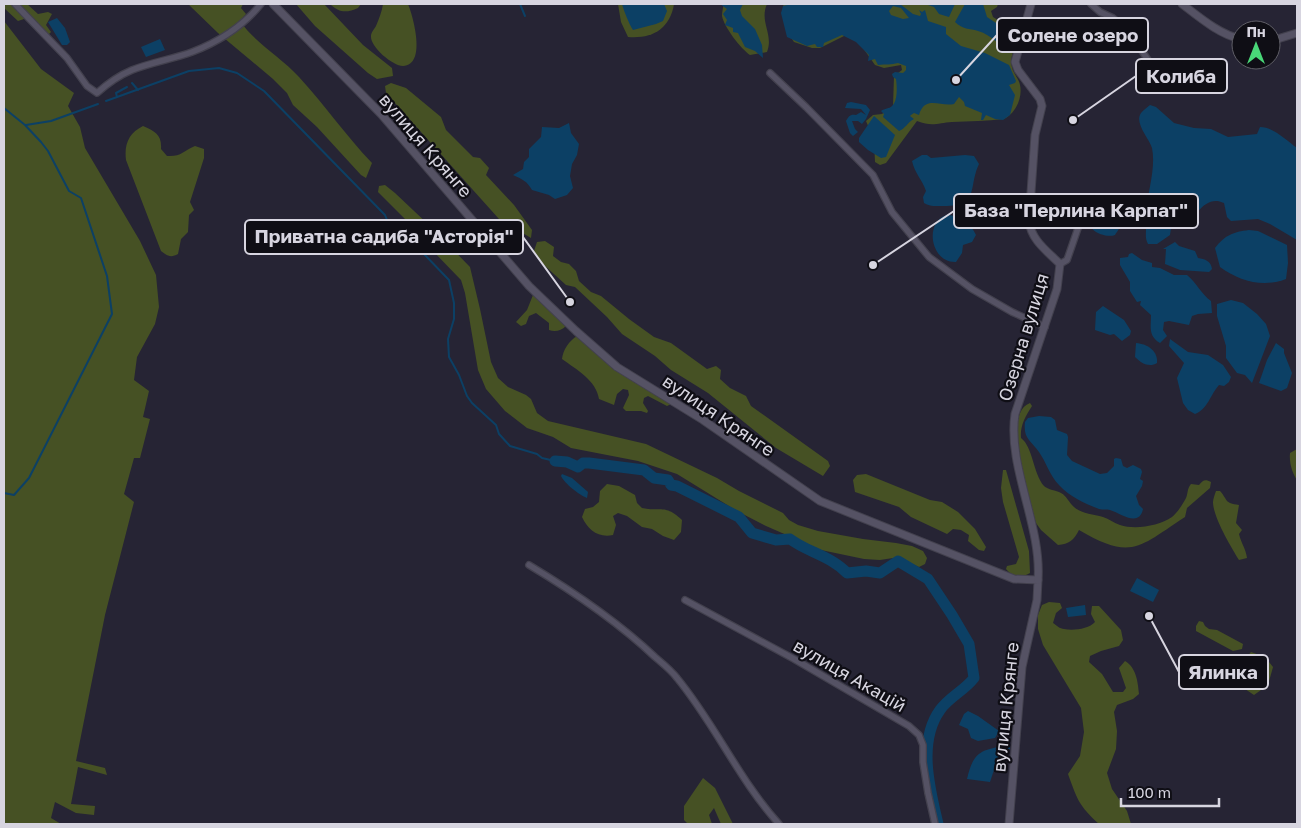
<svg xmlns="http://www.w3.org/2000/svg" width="1301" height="828" font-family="'Golos Text',sans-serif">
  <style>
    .green { fill: #465124 }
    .water { fill: #0c4065; fill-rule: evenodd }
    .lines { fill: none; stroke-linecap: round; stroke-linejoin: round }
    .stream { stroke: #0c4065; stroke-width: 2 }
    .river { stroke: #0c4065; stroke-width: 11 }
    .minor-casing { stroke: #43414e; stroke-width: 8 }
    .tertiary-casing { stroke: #43414e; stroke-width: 9 }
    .minor { stroke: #555264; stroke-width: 5.5 }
    .tertiary { stroke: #555264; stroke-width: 7 }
    .labels { text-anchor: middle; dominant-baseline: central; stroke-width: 4.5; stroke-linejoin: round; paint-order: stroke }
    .street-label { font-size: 18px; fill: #d7d5e0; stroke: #0f0e15 }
    .leader { fill: none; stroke: #d7d5e0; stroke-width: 2 }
    .callout-dot { fill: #d7d5e0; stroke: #0f0e15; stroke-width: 2 }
    .callout { fill: #0f0e15; stroke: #d7d5e0; stroke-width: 2 }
    .callout-label { font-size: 19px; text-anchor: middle; font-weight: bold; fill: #d7d5e0 }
  </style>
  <rect width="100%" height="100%" fill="#262434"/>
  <g class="green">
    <path d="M 4,4 L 27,4 L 38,14 L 48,12 L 52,14 L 46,25 L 51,32 L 48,35 L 30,17 L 18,21 L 4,8 Z"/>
    <path d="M 188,4 L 243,4 L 241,8 L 246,14 L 240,21 C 255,43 281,57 299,77 C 325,105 346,136 372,163 L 366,178 L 361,175 L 317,127 L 293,105 L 287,93 L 273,79 L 218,33 Z"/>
    <path d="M 296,4 L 324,4 L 363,45 L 392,68 L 393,76 L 377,79 L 368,73 L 315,26 Z"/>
    <path d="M 330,4 L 361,4 L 358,8 C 347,13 339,13 330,4 Z"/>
    <path d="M 383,4 L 408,4 C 413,16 427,65 403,66 C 393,66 370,47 371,36 C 371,33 374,29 376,26 C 379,19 382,11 383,4 Z"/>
    <path d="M 618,4 L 674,4 C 670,29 652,39 628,37 L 621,22 Z"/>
    <path d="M 724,4 L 767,4 C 759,22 774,34 767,52 L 750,55 C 741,49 724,27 722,16 C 722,12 723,7 724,4 Z"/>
    <path d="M 783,4 L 998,4 L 997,7 L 991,11 L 993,17 L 1001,22 L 1005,32 L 1019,36 C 1016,45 1009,58 1012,67 C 1013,73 1019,79 1020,85 C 1023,98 1015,114 1004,119 C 987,121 969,121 952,122 C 938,123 932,127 917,121 L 886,163 L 880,165 L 875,162 L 874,140 L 866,121 L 873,115 L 882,114 L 893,106 L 894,76 L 902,70 L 901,65 L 884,68 L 875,65 L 858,41 L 846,35 L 820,48 L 812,48 L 794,42 L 790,36 Z"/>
    <path d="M 4,21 L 41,69 L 74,93 L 68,106 L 80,127 L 85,148 L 140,241 L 156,275 L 159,307 L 155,324 L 137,357 L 134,380 L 149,391 L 143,417 L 150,419 L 140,458 L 134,458 L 124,494 L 134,502 L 105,615 L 76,761 L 105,768 L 107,775 L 78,767 L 71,804 L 95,806 L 94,815 L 76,813 L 55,802 L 51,818 L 61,824 L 4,824 Z"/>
    <path d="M 391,83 L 406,88 L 441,117 L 446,130 L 473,157 L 480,158 L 489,168 L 486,175 L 514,205 L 532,230 L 531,238 L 499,219 L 386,93 L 385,86 Z"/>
    <path d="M 143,126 C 155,131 162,135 161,149 L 167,156 C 181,157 183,151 195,146 L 204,149 L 204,158 L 190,202 L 194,210 L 189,215 L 188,232 L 181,239 L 178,254 C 171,258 167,256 161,251 L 126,160 C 124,144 129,133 143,126 Z"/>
    <path d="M 385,185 L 395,193 L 431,227 L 470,267 L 480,309 L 491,362 L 498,378 L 508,387 L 526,395 L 531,399 L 537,413 L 548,421 L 646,444 L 717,478 L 739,491 L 783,513 L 789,520 L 798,525 L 818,531 L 863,539 L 896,543 L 912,546 L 923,551 L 927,558 L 925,564 L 919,567 L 908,562 L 893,558 L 880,560 L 864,559 L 821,550 L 766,526 L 737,511 L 677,474 L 638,461 L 571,448 L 553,437 L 527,428 L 505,411 L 486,389 L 478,370 L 465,293 L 461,280 L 430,248 L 421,235 L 378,192 L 379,186 Z"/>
    <path d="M 545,241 L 554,247 L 553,256 L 561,262 L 569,264 L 576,271 L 579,281 L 591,292 L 601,296 L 629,319 L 654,337 L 671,343 L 707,369 L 716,366 L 721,370 L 720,379 L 730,388 L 746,396 L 751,406 L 828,461 L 830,466 L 823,476 L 776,448 L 708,393 L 671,370 L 655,356 L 622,334 L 607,317 L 575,287 L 566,285 L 544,265 L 534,251 L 537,242 Z"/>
    <path d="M 535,294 L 566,326 C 561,331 555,332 549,330 L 549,323 L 536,313 L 529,316 L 526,324 L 521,326 L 516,322 L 527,310 L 533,295 Z"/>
    <path d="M 577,336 L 588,344 L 671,404 L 667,406 L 648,396 L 644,398 L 643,403 L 648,411 L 647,413 L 641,411 L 626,411 L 623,408 L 629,395 L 628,390 L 623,389 L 617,394 L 614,405 L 599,399 C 596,380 577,370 562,359 C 563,350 569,341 577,336 Z"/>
    <path d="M 1030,403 L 1032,406 C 1025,417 1020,426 1021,438 C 1033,447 1033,473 1044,486 C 1048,490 1056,490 1061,493 C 1067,496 1069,503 1074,507 C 1082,514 1093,514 1103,517 C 1109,519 1114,523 1120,525 C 1135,530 1159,526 1172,517 C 1177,513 1183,504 1186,498 C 1188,493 1187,489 1191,484 L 1199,485 C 1203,480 1205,479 1211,482 L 1210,488 L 1187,508 L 1185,517 C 1139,547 1132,561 1079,530 C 1074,540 1069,544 1058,545 L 1041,530 L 1036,523 C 1030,501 1000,414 1030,403 Z"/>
    <path d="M 1297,449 L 1297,480 C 1292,473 1289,462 1290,453 Z"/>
    <path d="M 1003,470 L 1006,470 L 1029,551 L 1030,573 C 1021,578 1013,578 1006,569 L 1007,566 L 1016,564 L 1019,557 L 1003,502 L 1001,488 Z"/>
    <path d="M 866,474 L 930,500 L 942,502 L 958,512 L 975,529 L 986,547 L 984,551 L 979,550 L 968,541 L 969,535 L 961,530 L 953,529 L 947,534 L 911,517 L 899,507 L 855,492 L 853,480 L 857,475 Z"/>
    <path d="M 607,484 L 619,486 L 635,495 L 637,503 L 642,508 C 661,512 665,504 682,520 L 681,532 L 674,540 L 663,536 L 652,529 L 642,527 L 627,516 L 618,513 L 613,516 L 616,525 L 613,535 C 598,538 588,530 582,517 L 585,509 L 593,507 L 599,502 L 600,491 Z"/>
    <path d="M 1216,491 L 1220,491 C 1228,500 1224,503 1239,505 L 1236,523 L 1242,530 L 1239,534 C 1241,543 1246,549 1247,558 L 1239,560 C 1231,547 1213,517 1213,502 C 1213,499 1215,494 1216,491 Z"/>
    <path d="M 1049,602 L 1060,603 L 1062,608 L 1056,613 L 1053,623 C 1056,625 1060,629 1064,629 C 1073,631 1089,629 1095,622 L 1091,614 L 1092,606 L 1099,606 L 1121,630 L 1123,640 L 1119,646 L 1101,651 L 1090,656 L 1089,662 L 1102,674 L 1113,692 L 1123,692 L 1126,688 L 1119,668 L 1125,661 C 1136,667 1138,682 1139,694 L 1133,699 L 1117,705 L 1114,712 L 1117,731 L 1116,749 L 1107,773 L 1112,789 L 1127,811 L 1131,824 L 1099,824 C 1079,806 1077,799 1068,774 L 1080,756 L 1084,732 L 1081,708 L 1043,645 L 1038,629 L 1038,615 L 1042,605 Z"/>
    <path d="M 1199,621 L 1203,622 L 1205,626 L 1209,629 L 1217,630 L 1243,644 L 1242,649 L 1233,651 L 1196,631 L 1196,626 Z"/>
    <path d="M 1251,652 L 1265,657 L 1273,667 L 1268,685 L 1254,695 L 1236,683 L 1233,673 Z"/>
    <path d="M 703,778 L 715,788 L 733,824 L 721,824 L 714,808 L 709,815 L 712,824 L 688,824 L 684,820 L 684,806 Z"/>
  </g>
  <g class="water">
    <path d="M 622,4 L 664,4 L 667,11 L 663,21 L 656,24 L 633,30 C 629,24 624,11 622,4 Z"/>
    <path d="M 720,4 L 743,4 L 740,10 L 742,16 L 755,29 L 762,45 L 763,58 L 755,51 L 745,47 L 738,33 L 733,32 L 733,28 L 725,25 L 727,20 L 723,14 L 727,9 Z"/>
    <path d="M 791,4 L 900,4 L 913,14 L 920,16 L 921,14 L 919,10 L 922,12 L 925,10 L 928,21 L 946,27 L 946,34 L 961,46 L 985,53 L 1009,65 L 1016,81 L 1015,83 L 1009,85 L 1015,95 L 1010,115 L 1003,120 L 995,119 L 986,115 L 983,120 L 981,120 L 982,113 L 965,106 L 964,102 L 959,97 L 954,104 C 940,107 925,95 919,115 L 914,113 L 911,115 L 910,116 L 914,119 C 908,122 905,129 899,131 L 883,117 L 884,114 L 881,111 C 885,108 889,109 892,106 C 898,101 897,86 896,79 L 893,77 L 892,74 L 895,72 L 903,73 L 906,70 L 906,66 L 898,63 C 891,65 886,64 878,65 L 875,59 L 868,61 L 869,55 L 856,42 L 842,35 L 824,43 L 823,47 L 817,47 L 815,44 L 807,46 L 787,37 L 781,13 L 783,6 ZM 893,6 L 901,8 L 909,18 L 903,19 L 891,15 L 889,11 Z"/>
    <path d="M 925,4 L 955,4 L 949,17 L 939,14 L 934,7 Z"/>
    <path d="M 965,4 L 983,4 L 987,17 L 999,25 L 997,30 L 1004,32 L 1003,39 L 997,42 C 991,37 985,33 978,31 C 969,28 963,30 955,22 Z"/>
    <path d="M 57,18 L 65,28 L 70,42 L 67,45 L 62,45 L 48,22 Z"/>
    <path d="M 160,39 L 165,50 L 146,57 L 141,47 Z"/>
    <path d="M 851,102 L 866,105 L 870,110 L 866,119 L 862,124 L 858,121 L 852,121 L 855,129 L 858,132 L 853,136 L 850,133 L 846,121 C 849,116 850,114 856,115 L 861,112 L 866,115 L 861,109 L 845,108 L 847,103 Z"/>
    <path d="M 1150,105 L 1156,107 L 1174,123 L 1194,128 L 1211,129 L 1228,137 L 1257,134 L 1260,127 C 1273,127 1286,140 1297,148 L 1297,240 L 1270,224 L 1258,219 L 1231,221 L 1227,217 L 1224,203 C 1205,194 1196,217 1183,227 L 1171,228 L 1170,235 L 1157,244 L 1148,244 C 1145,238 1146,235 1146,229 C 1145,226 1144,224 1143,221 C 1143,217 1146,214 1146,210 C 1148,192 1156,167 1152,148 C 1149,138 1134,123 1141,113 C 1143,110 1147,108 1150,105 Z"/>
    <path d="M 874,116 L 895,135 L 886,157 L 881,158 L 868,150 L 859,142 L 859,138 Z"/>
    <path d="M 569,123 L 571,133 L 579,144 L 577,155 L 572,164 L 570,176 L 573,188 L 567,195 L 555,199 L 549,195 L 532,190 C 527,181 522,179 513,175 L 523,169 L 524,162 L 529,157 L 529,149 L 541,137 L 542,127 L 559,128 Z"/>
    <path d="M 922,155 L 927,155 L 931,158 L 965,155 L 974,156 L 979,164 C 968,187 980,206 944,206 C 936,206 930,207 924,203 L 923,197 L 926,191 C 922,179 915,174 912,161 Z"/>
    <path d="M 1111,207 L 1119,208 C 1127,218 1121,226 1115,235 C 1104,239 1081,228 1092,215 C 1097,210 1105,209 1111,207 Z"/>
    <path d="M 947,215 C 959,215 972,225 976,235 L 972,242 L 963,245 L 962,253 L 956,262 C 930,263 924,221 947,215 Z"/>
    <path d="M 1249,230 L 1258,231 L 1287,245 L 1288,263 L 1286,279 C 1263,288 1239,281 1220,267 L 1215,248 C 1225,235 1233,232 1249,230 Z"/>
    <path d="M 1175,242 L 1179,246 L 1195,251 L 1198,258 C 1205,259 1211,261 1212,269 L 1209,272 L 1180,270 L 1165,264 L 1166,249 L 1163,249 Z"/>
    <path d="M 1132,253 L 1142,260 L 1152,263 L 1152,267 L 1160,268 L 1174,275 L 1187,275 C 1197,283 1201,294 1211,301 L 1212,313 L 1198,314 L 1192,316 L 1189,325 L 1169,321 L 1164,322 L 1163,330 L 1167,336 L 1160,343 C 1148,336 1151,327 1151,315 L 1140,305 L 1141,301 L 1137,302 L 1130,291 L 1130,282 L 1120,265 L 1120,258 L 1128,257 L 1129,254 Z"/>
    <path d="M 1231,300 L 1243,303 L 1257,314 L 1266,324 L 1270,336 L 1252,383 L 1245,375 L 1237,373 L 1226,358 L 1226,346 L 1217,316 L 1217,304 Z"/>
    <path d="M 1103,306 L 1124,320 L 1131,331 L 1130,335 L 1122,341 L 1114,334 L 1110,335 L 1095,330 L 1096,312 Z"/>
    <path d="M 1170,339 L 1188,352 L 1208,355 L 1223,365 L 1231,377 L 1229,382 L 1224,386 L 1219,385 C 1210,395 1208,409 1195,414 L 1188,410 L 1183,403 L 1177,378 L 1184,363 L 1169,346 Z"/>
    <path d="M 1136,343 C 1148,344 1158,351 1157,363 C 1149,368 1141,363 1135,357 Z"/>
    <path d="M 1276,343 L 1284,349 L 1284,353 L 1292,373 L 1287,388 L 1281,391 L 1259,383 L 1267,360 Z"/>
    <path d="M 1039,416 L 1051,417 L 1055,420 L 1057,430 L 1067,434 L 1068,437 L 1067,455 L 1072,461 L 1100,474 L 1107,473 L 1114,466 L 1114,459 L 1116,458 L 1121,459 L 1123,466 L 1127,468 L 1133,465 L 1141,469 L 1142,472 L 1140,479 L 1143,481 L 1142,486 L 1136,496 L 1139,505 L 1143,509 C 1139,528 1120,513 1110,510 C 1107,509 1103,510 1099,509 C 1084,503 1070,497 1059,485 C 1050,476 1046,462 1039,452 C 1031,440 1023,439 1025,422 L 1028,418 Z"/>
    <path d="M 562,474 L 572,478 L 588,492 L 587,498 C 579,495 564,483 561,476 Z"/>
    <path d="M 1137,578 L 1159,590 L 1153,602 L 1130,591 Z"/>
    <path d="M 1085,605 L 1086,615 L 1068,617 L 1066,608 Z"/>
    <path d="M 968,711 L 978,716 L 999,731 L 995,738 L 978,741 L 971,738 L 968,729 L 959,725 L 964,714 Z"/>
    <path d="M 1010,744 L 1010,749 L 1000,752 L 990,782 L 967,779 C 974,749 982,751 1010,744 Z"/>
  </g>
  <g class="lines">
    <g class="stream">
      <path d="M 520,4 L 525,16"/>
      <path d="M 132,83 L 138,90"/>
      <path d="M 117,97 L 116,93 L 127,87"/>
      <path d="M 106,101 L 189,71 L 219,68 L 237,73 L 264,91 L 385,215 C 387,221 389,224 396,225 L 449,280 L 454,303 L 454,319 L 448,339 L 449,357 L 459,375 L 467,396 L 472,403 L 496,425 L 499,434 L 510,446 L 537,454 L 542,458 L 555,461"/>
      <path d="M 4,108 L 25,125 L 41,142 L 48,151 L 69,191 L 81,198 L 107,276 L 112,314 L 29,478 L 14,495 L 4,493"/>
      <path d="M 26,125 L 51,121 L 98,104"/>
    </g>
    <path class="river" d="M 555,461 L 567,462 L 578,467 L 583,463 L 589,463 L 644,470 L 654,478 L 668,480 L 671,485 L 677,486 L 739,517 L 752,533 L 776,540 L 790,539 C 807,552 831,556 847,573 L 866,571 L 880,573 L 898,561 L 928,579 L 952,615 L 969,644 L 974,678 C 964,691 949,697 940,710 C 917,742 930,790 938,824"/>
    <g class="minor-casing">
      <g id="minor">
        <path d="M 15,4 L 67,58 L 87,86 L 97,93 C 107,84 120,75 132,70 C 152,62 173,59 192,52 C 218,42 243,26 261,4"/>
        <path d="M 1091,4 L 1100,12 L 1113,18 L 1128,30 L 1150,63 L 1163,69"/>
        <path d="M 770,73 L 806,107 L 873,175 L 892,212 L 929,257 L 972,289 L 1012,312 L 1045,327"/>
        <path d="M 1060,264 L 1067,260 L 1086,205"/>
        <path d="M 529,565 C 574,592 617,621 655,657 C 662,663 671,670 677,678 C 715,724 739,780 779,824"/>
        <path d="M 685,600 L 794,659 L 909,726 L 919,735 L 923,745 L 923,762 L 928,793 L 935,824"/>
      </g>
    </g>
    <g class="tertiary-casing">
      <g id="tertiary">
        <path d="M 273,4 L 381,114 L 529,286 L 576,331 L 617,367 L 703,420 L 820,501 L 1014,579 L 1038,580 L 1037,600 L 1022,667 L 1009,824"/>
        <path d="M 1031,4 L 1015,62 L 1018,70 L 1040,99 L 1042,106 L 1035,135 L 1029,221 C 1031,240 1047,251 1060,264 L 1057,289 L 1015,414 C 1007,466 1042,526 1038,580"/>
        <path d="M 1182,4 C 1199,17 1220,35 1241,39"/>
        <path d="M 1271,41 L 1297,33"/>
      </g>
    </g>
    <use href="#minor" class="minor"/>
    <use href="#tertiary" class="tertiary"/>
  </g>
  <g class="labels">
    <g class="street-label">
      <text transform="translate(426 145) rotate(49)">вулиця Крянге</text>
      <text transform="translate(1023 337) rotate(-73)">Озерна вулиця</text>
      <text transform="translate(719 415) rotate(34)">вулиця Крянге</text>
      <text transform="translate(850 675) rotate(30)">вулиця Акацій</text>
      <text transform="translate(1005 707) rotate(-84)">вулиця Крянге</text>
    </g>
  </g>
  <path class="leader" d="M956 80L997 35M1073 120L1136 76M873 265L954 211M570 302L523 237M1149 616L1179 672"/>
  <g class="callout-dot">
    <circle cx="956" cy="80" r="5"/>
    <circle cx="1073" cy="120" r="5"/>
    <circle cx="873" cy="265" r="5"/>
    <circle cx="570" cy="302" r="5"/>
    <circle cx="1149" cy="616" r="5"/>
  </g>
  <g class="callout">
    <rect x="997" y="18" width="151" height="34" rx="5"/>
    <rect x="1136" y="59" width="91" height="34" rx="5"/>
    <rect x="954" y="194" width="244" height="34" rx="5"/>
    <rect x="245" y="220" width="278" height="34" rx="5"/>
    <rect x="1179" y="655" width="89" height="34" rx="5"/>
  </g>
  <g class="callout-label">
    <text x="1073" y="42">Солене озеро</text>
    <text x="1181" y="83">Колиба</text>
    <text x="1076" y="217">База "Перлина Карпат"</text>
    <text x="384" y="243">Приватна садиба "Асторія"</text>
    <text x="1223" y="679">Ялинка</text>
  </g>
  <rect width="1301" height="828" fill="none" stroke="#d7d5e0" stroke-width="10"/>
  <g transform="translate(1256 45)"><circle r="24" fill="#0f0e15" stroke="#5f5e66"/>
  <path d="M0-4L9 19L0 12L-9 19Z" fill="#49d778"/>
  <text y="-8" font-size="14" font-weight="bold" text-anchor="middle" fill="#d7d5e0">Пн</text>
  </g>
  <path d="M1121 798v8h98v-8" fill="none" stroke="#d7d5e0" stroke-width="2.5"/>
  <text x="1128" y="798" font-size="15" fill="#d7d5e0" stroke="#0f0e15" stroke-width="4" paint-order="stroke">100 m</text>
</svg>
